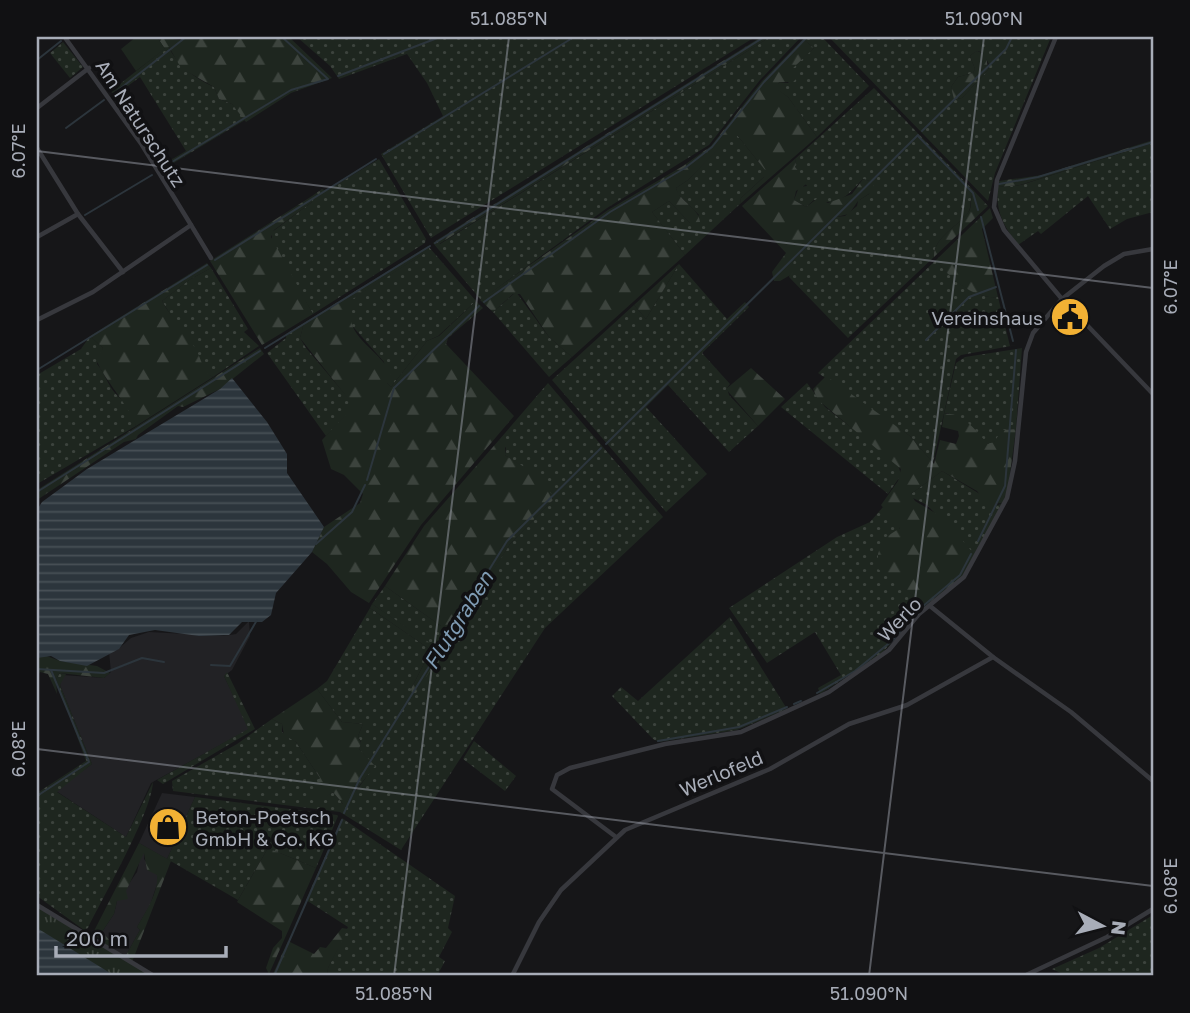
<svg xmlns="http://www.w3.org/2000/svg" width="1190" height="1013" font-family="'Golos Text',sans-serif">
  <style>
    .built { fill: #222225 }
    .grass { fill: url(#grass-dots); fill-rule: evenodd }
    .forest { fill: url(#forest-firs) }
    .park { fill: url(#park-tufts) }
    .garden { fill: #1e261f }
    .water { fill: url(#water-rules) }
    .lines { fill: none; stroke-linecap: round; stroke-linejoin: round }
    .stream { stroke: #2c353c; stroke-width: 2 }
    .minor { stroke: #37383d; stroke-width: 4.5 }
    .ticks { fill: none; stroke: #a8adb8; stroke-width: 2; stroke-opacity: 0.45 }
    .labels { text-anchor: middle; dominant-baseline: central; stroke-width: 7; stroke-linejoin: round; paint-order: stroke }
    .street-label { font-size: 19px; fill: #a8adb8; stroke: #111113 }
    .poi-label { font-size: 19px; fill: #a8adb8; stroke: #111113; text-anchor: end }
    .water-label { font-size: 21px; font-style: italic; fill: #7f9bb3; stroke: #111113 }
    .neatline { fill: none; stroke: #a8adb8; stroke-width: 2.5 }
    .ticks-label { font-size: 18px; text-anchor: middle; fill: #a8adb8 }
  </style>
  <defs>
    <pattern id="grass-dots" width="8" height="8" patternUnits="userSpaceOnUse" patternTransform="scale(1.75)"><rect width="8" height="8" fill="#1e261f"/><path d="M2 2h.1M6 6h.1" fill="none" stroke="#3c433d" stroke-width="1.8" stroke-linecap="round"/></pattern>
    <pattern id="forest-firs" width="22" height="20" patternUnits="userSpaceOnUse" patternTransform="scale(1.75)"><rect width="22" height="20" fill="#1e261f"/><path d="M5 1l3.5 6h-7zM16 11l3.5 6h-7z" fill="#3c433d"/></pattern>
    <pattern id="park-tufts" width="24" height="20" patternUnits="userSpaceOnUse" patternTransform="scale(1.75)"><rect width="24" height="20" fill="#1e261f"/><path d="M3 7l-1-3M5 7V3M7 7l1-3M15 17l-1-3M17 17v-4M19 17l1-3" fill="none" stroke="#3c433d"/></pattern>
    <pattern id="water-rules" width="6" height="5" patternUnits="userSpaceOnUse" patternTransform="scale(1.75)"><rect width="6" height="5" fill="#2c353c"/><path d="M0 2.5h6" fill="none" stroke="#485056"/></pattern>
  </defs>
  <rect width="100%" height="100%" fill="#161618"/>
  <g class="built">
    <path d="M 249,621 L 250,636 L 232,670 L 224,676 L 249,729 L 151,783 L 126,837 L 56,791 L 92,764 L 60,685 L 63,675 L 104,678 L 111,672 L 109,652 L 117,650 L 131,638 L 149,632 L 223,636 L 236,634 Z"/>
    <path d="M 162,793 L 195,797 L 167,859 L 139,843 Z"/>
    <path d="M 144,853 L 144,859 L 157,875 L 158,881 L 150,905 L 137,927 L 140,930 L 125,957 L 109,948 L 102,932 L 114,914 L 117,901 L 137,872 L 141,854 Z"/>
  </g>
  <g class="grass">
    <path d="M 297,37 L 755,37 L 431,238 L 381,154 L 443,116 L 427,83 L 407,54 L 339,79 L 330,66 Z"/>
    <path d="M 770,37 L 801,37 L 760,80 L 709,145 L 607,208 L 481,300 L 433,243 L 437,240 L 440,244 Z"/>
    <path d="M 805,37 L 822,37 L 869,86 L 817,137 L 788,97 L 776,89 L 779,82 L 788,83 L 795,73 L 792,68 L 814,48 L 803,39 Z"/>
    <path d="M 829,37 L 1004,37 L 1011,39 L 1051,37 L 995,173 L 988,201 ZM 976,51 L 982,52 L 989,64 L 988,70 L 962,98 L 956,99 L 951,87 L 958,77 L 973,73 L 975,69 L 970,56 Z"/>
    <path d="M 63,42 L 83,67 L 70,78 L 50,53 Z"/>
    <path d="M 168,46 C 178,66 194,78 214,87 L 219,99 L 232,104 L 245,120 L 162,170 L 159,167 L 186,151 L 140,77 L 114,96 L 111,91 Z"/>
    <path d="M 874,88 L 974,191 C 969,198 972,207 968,213 C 958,226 933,238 934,257 L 848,338 L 789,277 L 794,259 L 836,217 L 845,216 L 857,206 L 858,201 L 869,194 L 873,182 L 863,179 C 847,195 841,207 814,200 L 806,207 L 794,200 L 799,187 L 807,186 L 795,167 L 796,158 Z"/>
    <path d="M 732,134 L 737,135 L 765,170 L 766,175 L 741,198 L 740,204 L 685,255 L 652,212 L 669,201 L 690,223 L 699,215 L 678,194 L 676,188 L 688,180 Z"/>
    <path d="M 1153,143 L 1153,212 L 1127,219 L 1110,229 L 1088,196 L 1041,234 L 1038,231 L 1018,245 C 1004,226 995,212 998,187 L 1021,185 Z"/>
    <path d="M 379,159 L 426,239 L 425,243 L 313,314 L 272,243 L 272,232 L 312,202 L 312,196 L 322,189 L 326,191 Z"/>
    <path d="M 428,246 L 476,301 L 438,336 L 427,341 L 391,387 L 387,383 L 384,362 L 348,321 L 350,300 L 423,254 L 420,251 Z"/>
    <path d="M 936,260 C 949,277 975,300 998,297 L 1010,346 L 1022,344 L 961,355 L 956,359 L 933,463 L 910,436 L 818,373 Z"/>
    <path d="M 679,264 L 727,319 L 745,302 L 749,307 L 702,353 L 730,384 L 727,388 L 729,395 L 758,426 L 729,452 L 668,385 L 646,407 L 707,474 L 666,512 L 552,380 L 634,305 L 646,319 Z"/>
    <path d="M 211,268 L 248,329 L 244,332 L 259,346 L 213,377 L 207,374 L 162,301 L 189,280 Z"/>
    <path d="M 516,292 L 549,337 L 572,357 L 549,377 L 493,312 Z"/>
    <path d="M 304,323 L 300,338 L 306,348 L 355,406 L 326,436 L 267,353 L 286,338 L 286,334 Z"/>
    <path d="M 90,336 L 103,348 L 97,364 C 104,372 109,387 115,393 C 125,403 133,411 136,426 L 37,484 L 37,375 L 81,349 Z"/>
    <path d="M 1022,348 L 1016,429 L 1008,429 L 992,444 L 988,444 L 948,413 L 944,414 L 956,363 L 965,357 Z"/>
    <path d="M 548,383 L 663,517 L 545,628 L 401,850 L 340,812 L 173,791 L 172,781 L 237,744 L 272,719 L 282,724 L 282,732 L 296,742 L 320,778 L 319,800 L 333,792 L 343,804 L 351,791 L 357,790 L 374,766 L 359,749 L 361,742 L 358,736 L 363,724 L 342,722 L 317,689 L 327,681 L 370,608 L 431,650 L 411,689 L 450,637 L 510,544 L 553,500 C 546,476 524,469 505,455 L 506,448 L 499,440 Z"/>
    <path d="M 807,383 L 825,407 L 898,464 L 901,475 L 888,494 L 781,407 Z"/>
    <path d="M 942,471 L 998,505 L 1003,503 L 975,555 L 927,505 L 911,497 L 911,494 Z"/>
    <path d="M 883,507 L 901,525 L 897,533 L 889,535 L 904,588 L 926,605 L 880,655 L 820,694 L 818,688 L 841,675 L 815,632 L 767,663 L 729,608 L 837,537 L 870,522 Z"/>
    <path d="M 385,586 L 441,626 L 441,640 L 436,648 L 372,604 Z"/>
    <path d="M 730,617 L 787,709 L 737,730 L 659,742 L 653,739 L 612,696 L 621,687 L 638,701 Z"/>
    <path d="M 227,672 L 255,729 L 163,784 L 157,780 L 248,729 L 224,676 Z"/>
    <path d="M 60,673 L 66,674 L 60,685 L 92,764 L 57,792 L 126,837 L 153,782 C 151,814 104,895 88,928 L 84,930 L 37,896 L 37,793 L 86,761 L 56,679 Z"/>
    <path d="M 474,741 L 516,776 L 505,791 L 463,759 Z"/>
    <path d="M 195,797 L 337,815 L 338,816 L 316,868 L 268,848 L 238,900 L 167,859 Z"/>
    <path d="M 342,818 L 455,896 L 448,928 L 452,932 L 439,957 L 445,961 L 437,976 L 327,976 L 328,968 L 348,927 L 306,900 Z"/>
    <path d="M 1153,915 L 1153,976 L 1067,976 L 1052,969 L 1099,948 Z"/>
  </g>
  <g class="forest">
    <path d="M 157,37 L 180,40 L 184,37 L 289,37 L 332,78 L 291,93 L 246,122 L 232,104 L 219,99 L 214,87 L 181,68 L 169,47 L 165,49 Z"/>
    <path d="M 761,37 L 770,37 L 439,244 L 437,240 Z"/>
    <path d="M 803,39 L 814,48 L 793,68 L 798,77 L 793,82 L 779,82 L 777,89 L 788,97 L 817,137 L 740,204 L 741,198 L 764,177 L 765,170 L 737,135 L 732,135 L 688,180 L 676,188 C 680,202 699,208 700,222 L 690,223 L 669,201 L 652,212 L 685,255 L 572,357 L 549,337 L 520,294 L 513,294 L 493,312 L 480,300 L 608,210 L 683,166 L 711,146 L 762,81 Z"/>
    <path d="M 976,51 L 986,54 L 988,70 L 962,98 L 954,99 L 951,87 L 958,77 L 973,73 L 975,69 L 970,56 Z"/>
    <path d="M 1153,140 L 1153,143 L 1020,185 L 998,187 L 999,181 L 1042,175 Z"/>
    <path d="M 796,158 L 795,167 L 808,183 L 796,191 L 794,200 L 806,207 L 818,198 L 828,203 L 852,194 L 863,179 L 873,182 L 873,191 L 858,201 L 849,214 L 836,217 L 794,258 L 792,274 L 780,281 L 774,281 L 772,272 L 786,253 L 742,206 Z"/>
    <path d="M 974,191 L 988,206 L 934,257 C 933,238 958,226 968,213 C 973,207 969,198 974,191 Z"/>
    <path d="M 312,196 L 312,202 L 274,230 L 271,237 L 313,314 L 262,345 L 210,261 Z"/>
    <path d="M 990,208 L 993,218 L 982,229 L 998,297 C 975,300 949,278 936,260 Z"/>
    <path d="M 420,251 L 423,254 L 351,300 C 345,337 368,341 388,368 L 391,375 L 387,383 L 391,387 L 427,341 L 439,336 L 476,301 L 483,308 L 448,338 L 446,344 L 514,416 L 421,525 L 369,603 L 351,592 L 327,564 L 312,552 L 324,527 L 360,503 L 363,494 L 344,475 L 331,469 L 322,440 L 354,406 L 300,338 L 304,323 Z"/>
    <path d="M 207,263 L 211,268 L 189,280 L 162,301 C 172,320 189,334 198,354 C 202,362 204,373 213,377 L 136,426 C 133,410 92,365 97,356 C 99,353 102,351 103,348 L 90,336 Z"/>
    <path d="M 679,264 L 646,319 L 634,305 Z"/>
    <path d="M 260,348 L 264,354 L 220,389 L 183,407 L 178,406 L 138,435 L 136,439 L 124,442 L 37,500 L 37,490 Z"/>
    <path d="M 751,368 L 785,399 L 758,426 L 726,389 Z"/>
    <path d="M 826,376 L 910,436 L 934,464 L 940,440 L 956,444 L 959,436 L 958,431 L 942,427 L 944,414 C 962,411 977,432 988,444 L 994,442 L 1002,430 L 1016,429 L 1008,488 L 1003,503 L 987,504 L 977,491 L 942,471 L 911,494 L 915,501 L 942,517 L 975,555 L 963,576 L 926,605 L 878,569 L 878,554 L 883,539 L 900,528 L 881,505 L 898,481 L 901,469 L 818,400 L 813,389 Z"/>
    <path d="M 499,440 L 505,445 L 505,455 C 523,468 548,476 553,500 L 510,544 L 416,693 L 412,693 L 411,689 L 431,650 L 370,608 L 372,604 L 436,647 L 441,641 L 441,626 L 385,586 L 424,526 Z"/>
    <path d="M 44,655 L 60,661 L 97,666 L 110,673 L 104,678 L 60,673 L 56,679 L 57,694 L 48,674 L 40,672 L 37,677 L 37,658 Z"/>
    <path d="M 317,689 L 342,722 L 363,724 L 358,736 L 361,743 L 359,749 L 375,766 L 356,790 L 351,791 L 344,805 L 333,792 L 318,802 L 313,801 L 311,794 L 320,778 L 296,742 L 284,735 L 282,724 L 272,719 Z"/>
    <path d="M 139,843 L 171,861 L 132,962 L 125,957 L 140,930 L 137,927 C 145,913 159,892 157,875 L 147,870 L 144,853 L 126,891 L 128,899 L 117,901 L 114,914 L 102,932 L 114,945 L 109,948 L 93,933 Z"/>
    <path d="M 268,848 L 316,868 L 269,974 L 266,968 L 273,948 L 282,938 L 282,931 L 237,902 Z"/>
    <path d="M 342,928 L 348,929 L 328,968 L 327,976 L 272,976 L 288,941 L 314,954 L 320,947 L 326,948 Z"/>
  </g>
  <path class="park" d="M 37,903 L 74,929 L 157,976 L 37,976 Z"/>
  <path class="garden" d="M 136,37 L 157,37 L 165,49 L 136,71 L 121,49 Z"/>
  <g class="water">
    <path d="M 232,378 L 267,422 L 287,454 L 287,473 L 324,527 L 312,552 L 276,593 L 271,615 L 262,622 L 242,622 L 229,635 L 199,636 L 155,630 L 129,635 L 119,649 L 87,666 L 60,661 L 51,656 L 37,658 L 37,510 L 42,502 L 87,469 L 220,389 Z"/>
    <path d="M 37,928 L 115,976 L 37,976 Z"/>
  </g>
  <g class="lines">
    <g class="stream">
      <path d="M 37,60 L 61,41"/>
      <path d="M 338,76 L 440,37"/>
      <path d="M 112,95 L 186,37"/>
      <path d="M 66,128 L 104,100"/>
      <path d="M 922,131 L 1006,49 L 1012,37"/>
      <path d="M 918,136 L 973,193 L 978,210"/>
      <path d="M 384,154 L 574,37"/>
      <path d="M 162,168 L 291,90 L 328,79 L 282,37"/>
      <path d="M 999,184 L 1038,177 L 1153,142"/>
      <path d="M 85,215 L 152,175"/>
      <path d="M 981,217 L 1013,341"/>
      <path d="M 435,243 L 764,37"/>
      <path d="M 215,260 L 376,159"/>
      <path d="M 484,302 L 610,212 L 685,168 L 712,147 L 764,82 L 807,37"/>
      <path d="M 926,340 L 969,297 L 996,287"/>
      <path d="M 265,348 L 430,246"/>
      <path d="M 37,370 L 207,265"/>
      <path d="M 606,444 L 918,135"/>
      <path d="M 367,480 L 394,388 L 479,306"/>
      <path d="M 37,492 L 260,351"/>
      <path d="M 978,541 L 1005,486 L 1016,350"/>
      <path d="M 316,544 L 352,512 L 365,485"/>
      <path d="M 211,665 L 230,666 L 257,620"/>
      <path d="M 37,669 L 104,673 L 142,658 L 164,662"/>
      <path d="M 817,693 L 855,671 L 893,640 L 916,612 L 960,575 L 971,554"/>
      <path d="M 794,704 L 801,701"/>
      <path d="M 658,741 L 739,727 L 787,707"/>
      <path d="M 37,796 L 89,762 L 51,670"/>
      <path d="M 344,813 L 360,778 L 507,541 L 601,448"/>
      <path d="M 274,976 L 342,820"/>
    </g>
    <g class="minor">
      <path d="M 1056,37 L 997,180 L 994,207 L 1004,230 L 1062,299 L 1153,394"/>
      <path d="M 37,108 L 89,68"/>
      <path d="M 37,148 L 78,214 L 123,272"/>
      <path d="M 191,225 L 211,258"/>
      <path d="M 37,237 L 78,214"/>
      <path d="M 37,320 L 93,292 L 191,225 L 142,145 L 66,39"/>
      <path d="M 930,606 L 993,657"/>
      <path d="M 616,837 L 552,789 L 557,775 L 570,768 L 665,744 L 741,732 L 829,692 L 889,650 L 919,614 L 964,577 L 1007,498 L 1015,461 L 1026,352 L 1033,333 L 1062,299 L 1104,266 L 1124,254 L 1153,249"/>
      <path d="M 37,905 L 154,976"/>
      <path d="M 512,976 L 539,922 L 561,890 L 625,830 L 770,769 L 849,724 L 907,705 L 993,657 L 1071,712 L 1153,781"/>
      <path d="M 1024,976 L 1107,937 L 1153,909"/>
    </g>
  </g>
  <path class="ticks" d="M 37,151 L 1153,288M 37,749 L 1153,886M 394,976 L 509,37M 869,976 L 984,37"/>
  <defs>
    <g id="civic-disc" transform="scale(2.0125)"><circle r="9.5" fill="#f2b134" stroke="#111113"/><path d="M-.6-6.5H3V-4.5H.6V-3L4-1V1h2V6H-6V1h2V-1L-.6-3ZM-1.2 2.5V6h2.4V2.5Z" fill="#111"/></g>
    <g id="shop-disc" transform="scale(2.0125)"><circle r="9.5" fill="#f2b134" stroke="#111113"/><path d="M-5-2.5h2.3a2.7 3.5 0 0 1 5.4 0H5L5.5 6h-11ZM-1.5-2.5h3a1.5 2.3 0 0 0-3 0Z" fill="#111"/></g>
  </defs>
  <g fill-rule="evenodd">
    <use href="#civic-disc" x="1070" y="317"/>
    <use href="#shop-disc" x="168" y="827"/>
  </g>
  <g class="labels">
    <g class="street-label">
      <text transform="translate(141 123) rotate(57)">Am Naturschutz</text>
      <text transform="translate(899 619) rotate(-46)">Werlo</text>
      <text transform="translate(721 773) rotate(-23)">Werlofeld</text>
    </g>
    <g class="poi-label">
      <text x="1043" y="317">Vereinshaus</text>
      <text x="195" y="816" text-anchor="start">Beton-Poetsch<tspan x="195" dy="22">GmbH &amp; Co. KG</tspan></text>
    </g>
    <g class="water-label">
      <text transform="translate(458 620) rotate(-58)">Flutgraben</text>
    </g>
  </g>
  <rect width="1190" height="1013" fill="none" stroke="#111113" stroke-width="77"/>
  <g transform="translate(1102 926) rotate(97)" stroke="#111113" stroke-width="5" paint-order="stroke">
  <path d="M0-5L12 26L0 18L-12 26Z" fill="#a8adb8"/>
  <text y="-10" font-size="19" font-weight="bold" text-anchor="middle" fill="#a8adb8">N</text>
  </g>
  <path d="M56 946v10h170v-10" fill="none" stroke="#a8adb8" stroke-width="3.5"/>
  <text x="66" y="946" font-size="21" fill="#a8adb8" stroke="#111113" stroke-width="5" paint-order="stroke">200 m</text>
  <rect x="38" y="38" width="1114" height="936" class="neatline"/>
  <g class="ticks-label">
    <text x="509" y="25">51.085°N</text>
    <text x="984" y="25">51.090°N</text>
    <text transform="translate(19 151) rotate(-90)" y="6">6.07°E</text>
    <text transform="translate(1171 287) rotate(-90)" y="6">6.07°E</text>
    <text transform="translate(19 749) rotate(-90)" y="6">6.08°E</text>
    <text transform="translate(1171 886) rotate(-90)" y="6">6.08°E</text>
    <text x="394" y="1000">51.085°N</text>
    <text x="869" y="1000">51.090°N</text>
  </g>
</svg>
